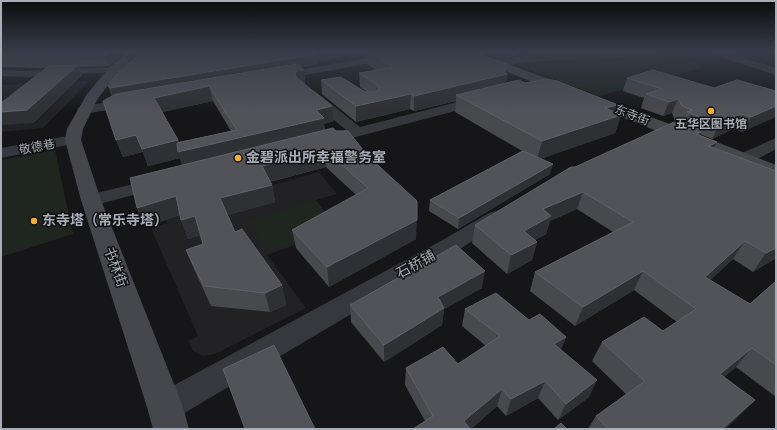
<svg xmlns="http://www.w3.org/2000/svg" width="777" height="430" font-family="'Alegreya Sans','Noto Sans SC',sans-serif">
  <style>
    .built { fill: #222225 }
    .green { fill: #1e261f }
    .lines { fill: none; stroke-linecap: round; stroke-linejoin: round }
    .street { fill: #37383d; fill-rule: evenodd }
    .secondary { fill: #45474d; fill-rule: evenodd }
    .wall { fill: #47494d; fill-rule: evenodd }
    .shaded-wall { fill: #2f3033 }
    .building { fill: #525359; stroke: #5f6168 }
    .poi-dot { fill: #f2b134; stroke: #111113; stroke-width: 1.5 }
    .labels { text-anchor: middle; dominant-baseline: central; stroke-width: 3; stroke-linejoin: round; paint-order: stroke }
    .far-street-label { font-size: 12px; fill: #a8adb8; stroke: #111113 }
    .far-poi-label { font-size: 12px; font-weight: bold; fill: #a8adb8; stroke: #111113 }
    .poi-label { font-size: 14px; font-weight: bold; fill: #a8adb8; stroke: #111113; text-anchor: start }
    .street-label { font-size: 14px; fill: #a8adb8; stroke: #111113 }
  </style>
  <rect width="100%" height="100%" fill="#161618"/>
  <g class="built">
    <path d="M 89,81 L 43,128 L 1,132 L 1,85 Z"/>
    <path d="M 319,172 L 337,194 L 316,200 L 338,230 L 267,255 L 306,308 L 215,354 L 203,356 L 193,351 L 188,341 L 198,336 L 151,228 L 167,223 L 166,215 Z"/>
  </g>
  <g class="green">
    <path d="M 654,54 L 696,63 L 702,68 L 599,96 L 514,64 L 536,60 Z"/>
    <path d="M 55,150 L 73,234 L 1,257 L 1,160 Z"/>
    <path d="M 312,201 L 334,230 L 266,253 L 249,220 Z"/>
  </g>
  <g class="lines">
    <g class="street">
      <path d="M 400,52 L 422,52 L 417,55 L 277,80 L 273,79 L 271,77 L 273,75 L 277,74 Z"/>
      <path d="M 600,52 L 662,52 L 657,55 L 526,62 L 495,67 L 490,64 C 498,54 583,53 600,52 Z"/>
      <path d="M 710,52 L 725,52 L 776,68 L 776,75 L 712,54 Z"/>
      <path d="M 114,67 L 119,70 L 118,72 L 25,77 L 1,76 L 1,70 L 25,71 Z"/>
      <path d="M 312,91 L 316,92 L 360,127 L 481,96 L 486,97 L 487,100 L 486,103 L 325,145 L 320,143 L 317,140 L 320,137 L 346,130 L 308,98 L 306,95 L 308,92 Z"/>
      <path d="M 132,98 L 137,99 L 138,102 L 137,105 L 84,114 L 79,113 L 77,110 L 79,107 L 84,106 Z"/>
      <path d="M 73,135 L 78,137 L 81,140 L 78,143 L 1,158 L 1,148 Z"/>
      <path d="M 776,138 L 776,149 L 750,163 L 744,164 L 738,163 L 736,159 L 738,155 Z"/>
      <path d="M 158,178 L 164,179 L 167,183 L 164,187 L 91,206 L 84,204 L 81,200 L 84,196 Z"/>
      <path d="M 496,211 L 503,213 L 506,217 L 503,221 L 457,251 L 176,418 L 165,422 L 154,418 L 149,407 L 154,396 L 441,241 L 489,213 Z"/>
    </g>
    <g class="secondary">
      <path d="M 127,52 L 139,52 L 118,73 L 98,98 L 83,129 L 81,140 L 101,200 L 183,407 L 189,429 L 153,429 L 147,407 L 81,200 L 65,140 L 67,129 L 87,94 L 110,67 Z"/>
      <path d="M 461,52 L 476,52 L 675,126 L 776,165 L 776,178 L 462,54 Z"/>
    </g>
  </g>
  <g class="wall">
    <path d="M 1,52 L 125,52 L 109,66 L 79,67 L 82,75 L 33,123 L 46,68 L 1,67 Z"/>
    <path d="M 128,52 L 515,52 L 515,56 L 498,59 L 488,55 L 487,56 L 507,79 L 505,83 L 525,83 L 618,105 L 615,112 L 621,115 L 615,133 L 540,159 L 550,174 L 458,229 L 429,211 L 430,200 L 522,151 L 455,112 L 456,101 L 414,111 L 410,109 L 356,122 L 322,94 L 321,80 L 365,92 L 367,92 L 360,87 L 359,73 L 376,70 L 368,65 L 367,56 L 355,58 L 347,54 L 347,56 L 319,61 L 319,64 L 301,67 L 304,70 L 305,84 L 304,84 L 332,106 L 334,121 L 324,124 L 325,130 L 416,239 L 329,287 L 296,248 L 292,230 L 356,195 L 326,167 L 270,182 L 272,185 L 275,202 L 228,215 L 235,232 L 282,285 L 286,305 L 270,312 L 211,306 L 194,269 L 186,250 L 203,244 L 201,235 L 188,239 L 181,220 L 180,215 L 145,227 L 137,208 L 182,165 L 180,158 L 148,166 L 143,152 L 123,157 L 116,140 L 112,96 L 108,86 L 128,64 ZM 213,101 L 231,131 L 179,142 L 162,112 Z"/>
    <path d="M 627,78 L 714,88 L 776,91 L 742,132 L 733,129 L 712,139 L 700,134 L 699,135 L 717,142 L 714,148 L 776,171 L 776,258 L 753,272 L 733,259 L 710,280 L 750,304 L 776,281 L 776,397 L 736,367 L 724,377 L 737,418 L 725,429 L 588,429 L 596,416 L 626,394 L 592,361 L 602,342 L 663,331 L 677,322 L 634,290 L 575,326 L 530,291 L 535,272 L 613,232 L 577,209 L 550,221 L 546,234 L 535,240 L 537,242 L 532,260 L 507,274 L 472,243 L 475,225 L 575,167 L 682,125 L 682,123 L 675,121 L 672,113 L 663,116 L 641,108 L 644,98 L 623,91 Z"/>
    <path d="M 482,288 L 444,309 L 442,325 L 384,362 L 351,322 L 350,305 Z"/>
    <path d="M 465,309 L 529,320 L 566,337 L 561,349 L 589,397 L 558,420 L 538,398 L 506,416 L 497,406 L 471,429 L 413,429 L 425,421 L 405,385 L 406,368 L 458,364 L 486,346 L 462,326 Z"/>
  </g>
  <g class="shaded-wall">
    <path d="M 110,52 L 125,52 L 109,66 L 105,56 Z"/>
    <path d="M 318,52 L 347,52 L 347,56 L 319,61 L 319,64 L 291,69 L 114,99 L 110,88 Z"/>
    <path d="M 355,52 L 391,52 L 367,52 L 367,56 L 355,58 Z"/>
    <path d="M 488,52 L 486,65 L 481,54 Z"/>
    <path d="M 499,52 L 515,52 L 515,56 L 498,59 Z"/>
    <path d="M 139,54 L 129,64 L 125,55 Z"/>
    <path d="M 78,65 L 82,75 L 33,123 L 1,125 L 1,112 Z"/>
    <path d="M 509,65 L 504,88 L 456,95 L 456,101 L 414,111 L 414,96 L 504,73 Z"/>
    <path d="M 297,70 L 304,70 L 305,84 L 299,84 L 295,75 Z"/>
    <path d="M 209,86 L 213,101 L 159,113 L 154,98 Z"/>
    <path d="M 411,94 L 410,109 L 356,122 L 356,106 Z"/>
    <path d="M 678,99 L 672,113 L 663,116 L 669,102 Z"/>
    <path d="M 618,105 L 613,118 L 621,115 L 615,133 L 537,160 L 542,141 L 605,108 Z"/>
    <path d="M 332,106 L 334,121 L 324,124 L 325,134 L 183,169 L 180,158 L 148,166 L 142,149 L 178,140 L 182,151 L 316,110 Z"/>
    <path d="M 776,106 L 776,117 L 742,132 L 751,117 Z"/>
    <path d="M 741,114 L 733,129 L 712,139 L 720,124 Z"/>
    <path d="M 701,132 L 694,147 L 696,134 Z"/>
    <path d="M 136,135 L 143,152 L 123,157 L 116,140 Z"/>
    <path d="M 717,142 L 709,158 L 709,146 Z"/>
    <path d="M 325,150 L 326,167 L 265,183 L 262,166 Z"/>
    <path d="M 553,164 L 550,174 L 458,229 L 459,218 Z"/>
    <path d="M 272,185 L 275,202 L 225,216 L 220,198 Z"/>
    <path d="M 583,192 L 577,209 L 550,221 L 546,234 L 519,249 L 524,231 L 543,209 Z"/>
    <path d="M 176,196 L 183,214 L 145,227 L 137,208 Z"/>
    <path d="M 195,216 L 202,235 L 188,239 L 181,220 Z"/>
    <path d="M 417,220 L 416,239 L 329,287 L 327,267 Z"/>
    <path d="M 745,241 L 733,259 L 693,296 L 705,277 Z"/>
    <path d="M 537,242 L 532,260 L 507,274 L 511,255 Z"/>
    <path d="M 776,248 L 776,258 L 753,272 L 766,253 Z"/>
    <path d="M 485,271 L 482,288 L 444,309 L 442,325 L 384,362 L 384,345 L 438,297 Z"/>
    <path d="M 643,271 L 634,290 L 575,326 L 583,307 Z"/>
    <path d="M 282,285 L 286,305 L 270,312 L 265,293 Z"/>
    <path d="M 566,337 L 559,354 L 554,344 Z"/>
    <path d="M 752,348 L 736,367 L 705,392 L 720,374 Z"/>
    <path d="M 597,380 L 589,397 L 558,420 L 566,404 Z"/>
    <path d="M 545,381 L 538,398 L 506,416 L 511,399 Z"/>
    <path d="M 502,389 L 497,406 L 471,429 L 463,429 L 464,421 Z"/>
    <path d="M 755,400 L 737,418 L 725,429 L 722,429 Z"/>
  </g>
  <g class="building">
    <path d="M 1,52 L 110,52 L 105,56 L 44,58 L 1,57 Z"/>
    <path d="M 128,52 L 318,52 L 316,52 L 318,54 L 110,88 L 108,86 L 116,75 L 139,54 L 125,55 Z"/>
    <path d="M 367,52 L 488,52 L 481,54 L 509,65 L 504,73 L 507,74 L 414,96 L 411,94 L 356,106 L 321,80 L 341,77 L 365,92 L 376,92 L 379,89 L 377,85 L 359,73 L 395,67 Z"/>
    <path d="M 297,64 L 304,70 L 297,70 L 295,75 L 297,78 L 332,106 L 316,110 L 324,118 L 178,152 L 177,143 L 237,130 L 209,86 L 154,98 L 178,140 L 142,149 L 136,135 L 116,140 L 103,101 L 116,94 Z"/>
    <path d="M 78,65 L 27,110 L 1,112 L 1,103 L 49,66 Z"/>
    <path d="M 653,70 L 714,88 L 737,80 L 776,91 L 776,106 L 751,117 L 741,114 L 720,124 L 687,112 L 692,110 L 682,106 L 678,99 L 669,102 L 646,94 L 662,89 L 627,78 Z"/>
    <path d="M 547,79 L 557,81 L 618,105 L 605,108 L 621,115 L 542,141 L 456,95 L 519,80 L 525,83 Z"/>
    <path d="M 674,122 L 701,132 L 696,134 L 717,142 L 709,146 L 776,171 L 776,248 L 766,253 L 745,241 L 705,277 L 750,304 L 776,281 L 776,365 L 752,348 L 720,374 L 755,400 L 722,429 L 608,429 L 596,416 L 645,381 L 602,342 L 644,317 L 663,331 L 696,309 L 643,271 L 583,307 L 535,272 L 633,222 L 583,192 L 543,209 L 551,216 L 524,231 L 537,242 L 511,255 L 475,225 L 571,167 L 575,167 Z"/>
    <path d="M 333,128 L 336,131 L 348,131 L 368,156 L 417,201 L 417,220 L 327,267 L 292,230 L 368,188 L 325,150 L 262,166 L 272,185 L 220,198 L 235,232 L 242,229 L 282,285 L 265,293 L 204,286 L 186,250 L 203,244 L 195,216 L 181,220 L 176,196 L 137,208 L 130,178 Z"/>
    <path d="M 523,151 L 553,164 L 459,218 L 430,200 Z"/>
    <path d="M 456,245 L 485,271 L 438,297 L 444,308 L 384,345 L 350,305 Z"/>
    <path d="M 496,293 L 529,320 L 540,314 L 566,337 L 554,344 L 597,380 L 566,404 L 545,381 L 511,399 L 502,389 L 464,421 L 470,429 L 413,429 L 433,416 L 406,368 L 443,347 L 458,364 L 500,336 L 465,309 Z"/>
    <path d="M 274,345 L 315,429 L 245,429 L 223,369 Z"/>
    <path d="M 561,423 L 567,429 L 554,429 Z"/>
  </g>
  <linearGradient id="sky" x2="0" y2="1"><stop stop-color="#0c0c0d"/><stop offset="0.46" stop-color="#363c48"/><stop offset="1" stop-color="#363c48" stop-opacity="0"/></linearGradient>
  <rect width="777" height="112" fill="url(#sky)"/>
  <g class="poi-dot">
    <circle cx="711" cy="111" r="4"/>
    <circle cx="238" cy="158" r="4"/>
    <circle cx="34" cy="221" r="4"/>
  </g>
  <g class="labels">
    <g class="far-street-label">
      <text transform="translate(632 115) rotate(21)">东寺街</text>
      <text transform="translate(37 147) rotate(-11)">敬德巷</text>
    </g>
    <g class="far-poi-label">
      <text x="711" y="124">五华区图书馆</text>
    </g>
    <g class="poi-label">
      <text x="246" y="158">金碧派出所幸福警务室</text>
      <text x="42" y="221">东寺塔（常乐寺塔）</text>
    </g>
    <g class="street-label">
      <text transform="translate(416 265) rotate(-29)">石桥铺</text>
      <text transform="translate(115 267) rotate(70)">书林街</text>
    </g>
  </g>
  <rect width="777" height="430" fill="none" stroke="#a8adb8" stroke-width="4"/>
</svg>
